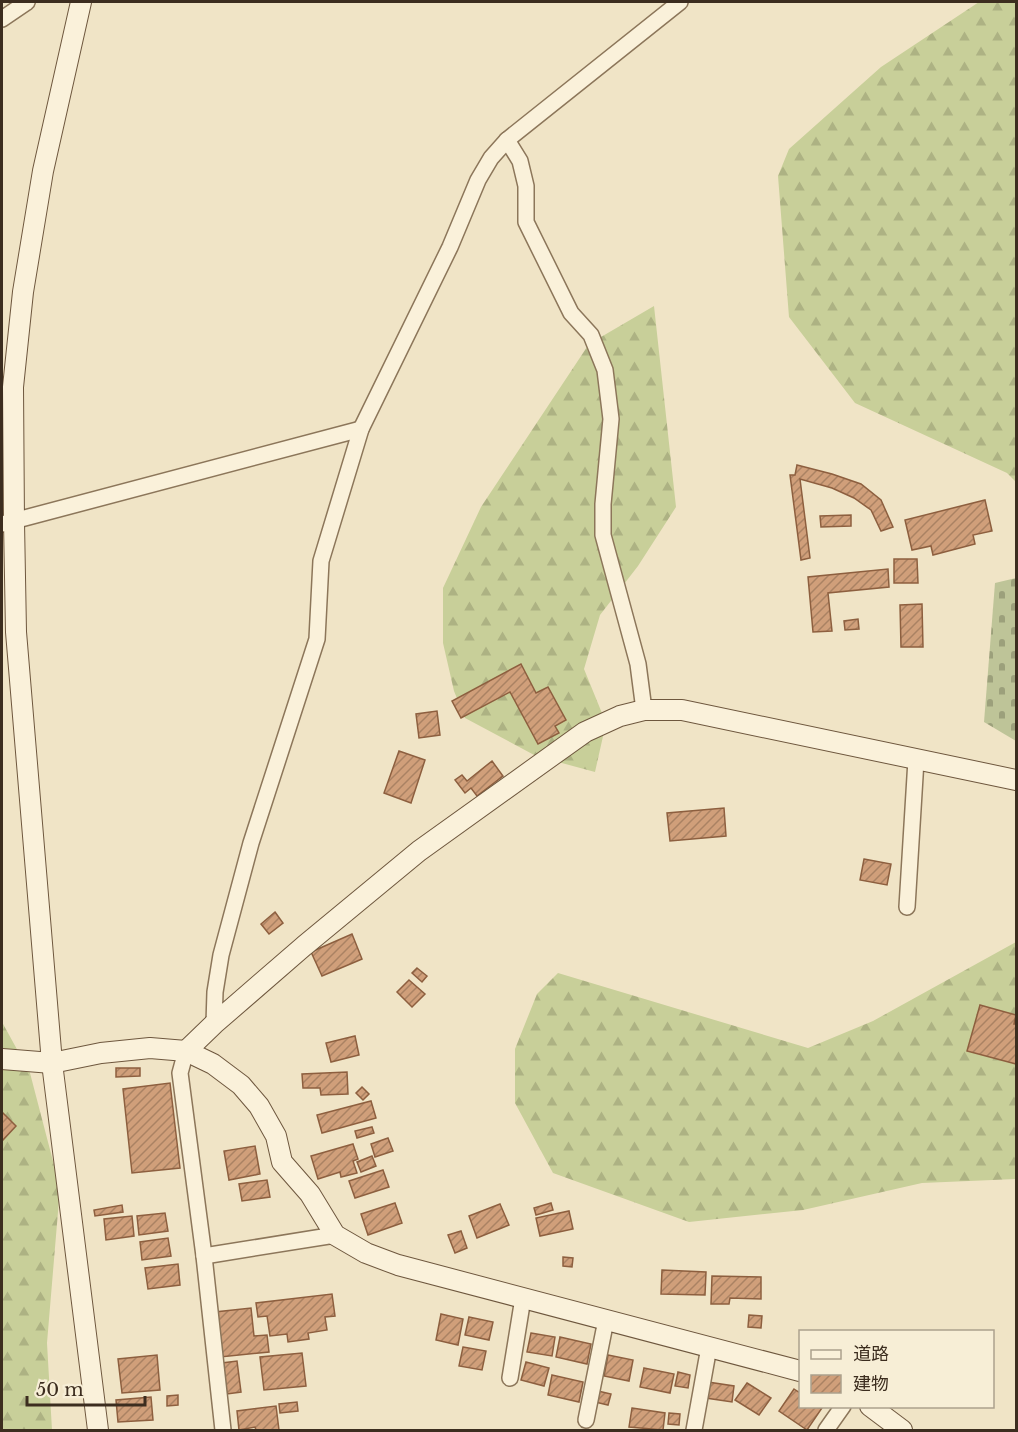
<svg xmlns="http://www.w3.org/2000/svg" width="1018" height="1432" font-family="'Libre Baskerville','Noto Sans JP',serif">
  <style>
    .forest { fill: url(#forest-firs) }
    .cemetery { fill: url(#cemetery-stones) }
    .building { fill: url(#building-hatch); stroke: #8d5f3f; stroke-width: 1.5 }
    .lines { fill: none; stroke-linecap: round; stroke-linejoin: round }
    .street-casing { stroke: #8c765a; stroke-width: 18 }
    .secondary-casing { stroke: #6e573e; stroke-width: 22 }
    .street { stroke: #faf1da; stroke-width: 15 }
    .secondary { stroke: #faf1da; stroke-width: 20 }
  </style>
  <defs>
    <pattern id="forest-firs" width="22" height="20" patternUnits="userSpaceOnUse" patternTransform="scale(1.5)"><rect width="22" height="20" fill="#c8cf99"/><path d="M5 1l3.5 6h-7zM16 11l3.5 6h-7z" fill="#adb283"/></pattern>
    <pattern id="cemetery-stones" width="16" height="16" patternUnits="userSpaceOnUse" patternTransform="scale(1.5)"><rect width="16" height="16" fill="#bec498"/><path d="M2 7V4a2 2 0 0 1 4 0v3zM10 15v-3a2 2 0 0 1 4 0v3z" fill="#9ca07b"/></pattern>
    <pattern id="building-hatch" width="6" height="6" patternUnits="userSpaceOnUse" patternTransform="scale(1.5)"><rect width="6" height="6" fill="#d09f7a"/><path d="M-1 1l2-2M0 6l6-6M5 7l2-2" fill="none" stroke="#aa8263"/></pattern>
  </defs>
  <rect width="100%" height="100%" fill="#f0e4c6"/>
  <g class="forest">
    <path d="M 979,2 L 1016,2 L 1016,482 L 1007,473 L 855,403 L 789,317 L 778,176 L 789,149 L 881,67 Z"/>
    <path d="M 654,306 L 676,507 L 638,566 L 600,615 L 584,669 L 606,723 L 595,772 L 536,756 L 465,718 L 454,691 L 443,643 L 443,588 L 481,507 L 589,344 Z"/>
    <path d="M 1016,942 L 1016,1179 L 922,1183 L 803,1210 L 689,1222 L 553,1173 L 515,1103 L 515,1049 L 537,994 L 558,973 L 808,1048 L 873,1021 Z"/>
    <path d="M 2,1022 L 30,1073 L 60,1188 L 47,1343 L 52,1430 L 2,1430 Z"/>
  </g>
  <path class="cemetery" d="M 1016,578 L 1016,741 L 984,722 L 995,583 Z"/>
  <g class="building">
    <path d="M 797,465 L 832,474 L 861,484 L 881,500 L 893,527 L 881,531 L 871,510 L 854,498 L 832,488 L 800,479 L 810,558 L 801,560 L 790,475 L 795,475 Z"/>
    <path d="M 985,500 L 992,531 L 973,535 L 975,544 L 933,555 L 931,546 L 912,550 L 905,520 Z"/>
    <path d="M 851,515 L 851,526 L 821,527 L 820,516 Z"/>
    <path d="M 894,559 L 917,559 L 918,583 L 894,583 Z"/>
    <path d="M 888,569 L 889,587 L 828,593 L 832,631 L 813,632 L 808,577 Z"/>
    <path d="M 922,604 L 923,647 L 901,647 L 900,605 Z"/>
    <path d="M 858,619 L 859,629 L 845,630 L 844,621 Z"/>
    <path d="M 521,664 L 536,693 L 548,687 L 566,720 L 555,726 L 559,733 L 538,744 L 510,692 L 461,718 L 452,701 Z"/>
    <path d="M 437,711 L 440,735 L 419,738 L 416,714 Z"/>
    <path d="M 399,751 L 425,760 L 411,803 L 384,793 Z"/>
    <path d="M 492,761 L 503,776 L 477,796 L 471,788 L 465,793 L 455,780 L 462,775 L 467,781 Z"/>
    <path d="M 724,808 L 726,836 L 670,841 L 667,813 Z"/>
    <path d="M 864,859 L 891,864 L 887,885 L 860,880 Z"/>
    <path d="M 275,912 L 283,923 L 269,934 L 261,924 Z"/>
    <path d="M 352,934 L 362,959 L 322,976 L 311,952 Z"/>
    <path d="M 417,968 L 427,976 L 422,982 L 412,973 Z"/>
    <path d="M 409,980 L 425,994 L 412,1007 L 397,992 Z"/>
    <path d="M 980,1005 L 1016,1015 L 1014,1024 L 1016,1024 L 1016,1064 L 967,1051 Z"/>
    <path d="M 355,1036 L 359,1055 L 331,1062 L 326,1043 Z"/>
    <path d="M 116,1068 L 140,1068 L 140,1076 L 116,1077 Z"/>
    <path d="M 347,1072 L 348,1094 L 321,1095 L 320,1088 L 303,1088 L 302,1074 Z"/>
    <path d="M 170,1083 L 180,1168 L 132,1173 L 123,1089 Z"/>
    <path d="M 362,1087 L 369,1094 L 363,1100 L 356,1093 Z"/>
    <path d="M 371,1101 L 376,1118 L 322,1133 L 317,1115 Z"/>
    <path d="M 2,1112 L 16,1126 L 2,1141 Z"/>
    <path d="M 372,1127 L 374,1133 L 357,1138 L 355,1131 Z"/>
    <path d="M 388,1138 L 393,1151 L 375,1157 L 371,1144 Z"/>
    <path d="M 353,1144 L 358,1159 L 353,1161 L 357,1173 L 341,1177 L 340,1172 L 318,1179 L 311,1156 Z"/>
    <path d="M 255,1146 L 260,1174 L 229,1180 L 224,1151 Z"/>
    <path d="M 372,1156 L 376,1166 L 361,1172 L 357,1162 Z"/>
    <path d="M 383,1170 L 389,1187 L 355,1198 L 349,1181 Z"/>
    <path d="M 267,1180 L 270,1197 L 242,1201 L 239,1184 Z"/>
    <path d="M 395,1203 L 402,1223 L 368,1235 L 361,1214 Z"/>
    <path d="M 551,1203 L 553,1210 L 536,1215 L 534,1208 Z"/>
    <path d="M 500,1204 L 509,1225 L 477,1238 L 469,1216 Z"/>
    <path d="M 122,1205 L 123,1212 L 95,1216 L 94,1210 Z"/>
    <path d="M 569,1211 L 573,1229 L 540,1236 L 536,1218 Z"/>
    <path d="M 165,1213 L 168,1231 L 139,1235 L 137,1216 Z"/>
    <path d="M 132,1216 L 134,1236 L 106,1240 L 104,1219 Z"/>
    <path d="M 461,1231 L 467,1248 L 455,1253 L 448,1235 Z"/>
    <path d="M 168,1238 L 171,1256 L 142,1260 L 140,1242 Z"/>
    <path d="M 563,1257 L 573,1258 L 572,1267 L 563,1266 Z"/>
    <path d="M 178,1264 L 180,1285 L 148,1289 L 145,1268 Z"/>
    <path d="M 662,1270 L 706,1272 L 705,1295 L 661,1294 Z"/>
    <path d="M 712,1276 L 761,1277 L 761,1299 L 730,1298 L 729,1304 L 711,1304 Z"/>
    <path d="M 332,1294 L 335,1316 L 325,1317 L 327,1330 L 308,1333 L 309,1339 L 288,1342 L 287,1334 L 270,1336 L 267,1316 L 258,1317 L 256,1303 Z"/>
    <path d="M 251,1308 L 254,1336 L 267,1335 L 269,1352 L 220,1357 L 215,1312 Z"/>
    <path d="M 441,1314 L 463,1319 L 458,1345 L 436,1340 Z"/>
    <path d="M 749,1315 L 762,1316 L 761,1328 L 748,1327 Z"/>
    <path d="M 469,1317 L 493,1322 L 489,1340 L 465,1335 Z"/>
    <path d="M 531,1333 L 555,1337 L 552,1356 L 527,1352 Z"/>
    <path d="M 560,1337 L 591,1344 L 587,1364 L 556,1357 Z"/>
    <path d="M 463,1347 L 486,1351 L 482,1370 L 459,1366 Z"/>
    <path d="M 302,1353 L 306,1386 L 264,1390 L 260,1357 Z"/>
    <path d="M 157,1355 L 160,1390 L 122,1393 L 118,1359 Z"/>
    <path d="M 608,1355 L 633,1360 L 629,1381 L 604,1376 Z"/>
    <path d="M 237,1361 L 241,1392 L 227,1394 L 222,1363 Z"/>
    <path d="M 526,1362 L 549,1368 L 544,1386 L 521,1380 Z"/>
    <path d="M 644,1368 L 674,1374 L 670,1393 L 640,1387 Z"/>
    <path d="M 678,1372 L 690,1375 L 688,1388 L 675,1386 Z"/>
    <path d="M 552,1375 L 583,1382 L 579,1402 L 548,1395 Z"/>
    <path d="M 708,1382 L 734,1386 L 732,1402 L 706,1398 Z"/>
    <path d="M 747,1383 L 771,1398 L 759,1415 L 735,1400 Z"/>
    <path d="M 794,1389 L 800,1393 L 800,1406 L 822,1408 L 807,1430 L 779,1411 Z"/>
    <path d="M 598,1391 L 611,1394 L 608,1405 L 595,1402 Z"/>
    <path d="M 178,1395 L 178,1405 L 167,1406 L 167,1396 Z"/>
    <path d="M 151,1397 L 153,1420 L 118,1422 L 116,1400 Z"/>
    <path d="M 297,1402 L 298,1411 L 280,1413 L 279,1404 Z"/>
    <path d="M 276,1406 L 279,1430 L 256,1430 L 255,1427 L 239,1430 L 237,1411 Z"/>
    <path d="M 632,1408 L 665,1413 L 663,1430 L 629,1427 Z"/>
    <path d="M 669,1413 L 680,1414 L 679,1425 L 668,1424 Z"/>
  </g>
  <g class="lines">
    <g class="street-casing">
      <g id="street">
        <path d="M 2,19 L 27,2"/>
        <path d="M 507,140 L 520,161 L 526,186 L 526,222 L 571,313 L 591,335 L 605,370 L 611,419 L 603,504 L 603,535 L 638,664 L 644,710"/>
        <path d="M 2,524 L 361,429"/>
        <path d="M 907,907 L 916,760"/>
        <path d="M 214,1024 L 215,992 L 221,955 L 251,843 L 317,639 L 321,561 L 361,429 L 450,247 L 478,180 L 491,158 L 507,140 L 680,2"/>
        <path d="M 186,1051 L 180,1073 L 204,1256 L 223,1430"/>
        <path d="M 204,1256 L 335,1235"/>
        <path d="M 510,1378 L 523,1298"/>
        <path d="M 586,1420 L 606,1320"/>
        <path d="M 694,1430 L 709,1347"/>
        <path d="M 826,1430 L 843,1406"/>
      </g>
    </g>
    <g class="secondary-casing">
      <g id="secondary">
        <path d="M 81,2 L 43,171 L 23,292 L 13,387 L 14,522 L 16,632 L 52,1063 L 98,1430"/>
        <path d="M 186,1051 L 214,1024 L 304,946 L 419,851 L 585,732 L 620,716 L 644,710 L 682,710 L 1016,780"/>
        <path d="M 2,1059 L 52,1063 L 101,1053 L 150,1048 L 186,1051 L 213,1064 L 241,1085 L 259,1106 L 276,1136 L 282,1162 L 310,1194 L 335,1235 L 366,1253 L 398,1265 L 800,1371"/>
        <path d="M 870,1406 L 902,1430"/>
      </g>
    </g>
    <use href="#street" class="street"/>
    <use href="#secondary" class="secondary"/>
  </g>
  <rect width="1018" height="1432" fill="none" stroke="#3c2d1f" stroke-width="6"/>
  <rect x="799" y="1330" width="195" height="78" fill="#f7eed6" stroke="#aca18d" stroke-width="1.5"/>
  <rect x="811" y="1350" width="30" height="9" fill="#faf1da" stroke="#aca18d" stroke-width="1.5"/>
  <text x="853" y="1360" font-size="18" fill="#3c2d1f">道路</text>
  <rect x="811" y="1375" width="30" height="18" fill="url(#building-hatch)" stroke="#aca18d" stroke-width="1.5"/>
  <text x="853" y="1390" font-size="18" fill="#3c2d1f">建物</text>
  <path d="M27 1396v9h118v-9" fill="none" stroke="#3c2d1f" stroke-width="3"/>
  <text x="36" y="1396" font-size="18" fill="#3c2d1f" stroke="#f7eed6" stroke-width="4.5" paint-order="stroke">50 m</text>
</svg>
